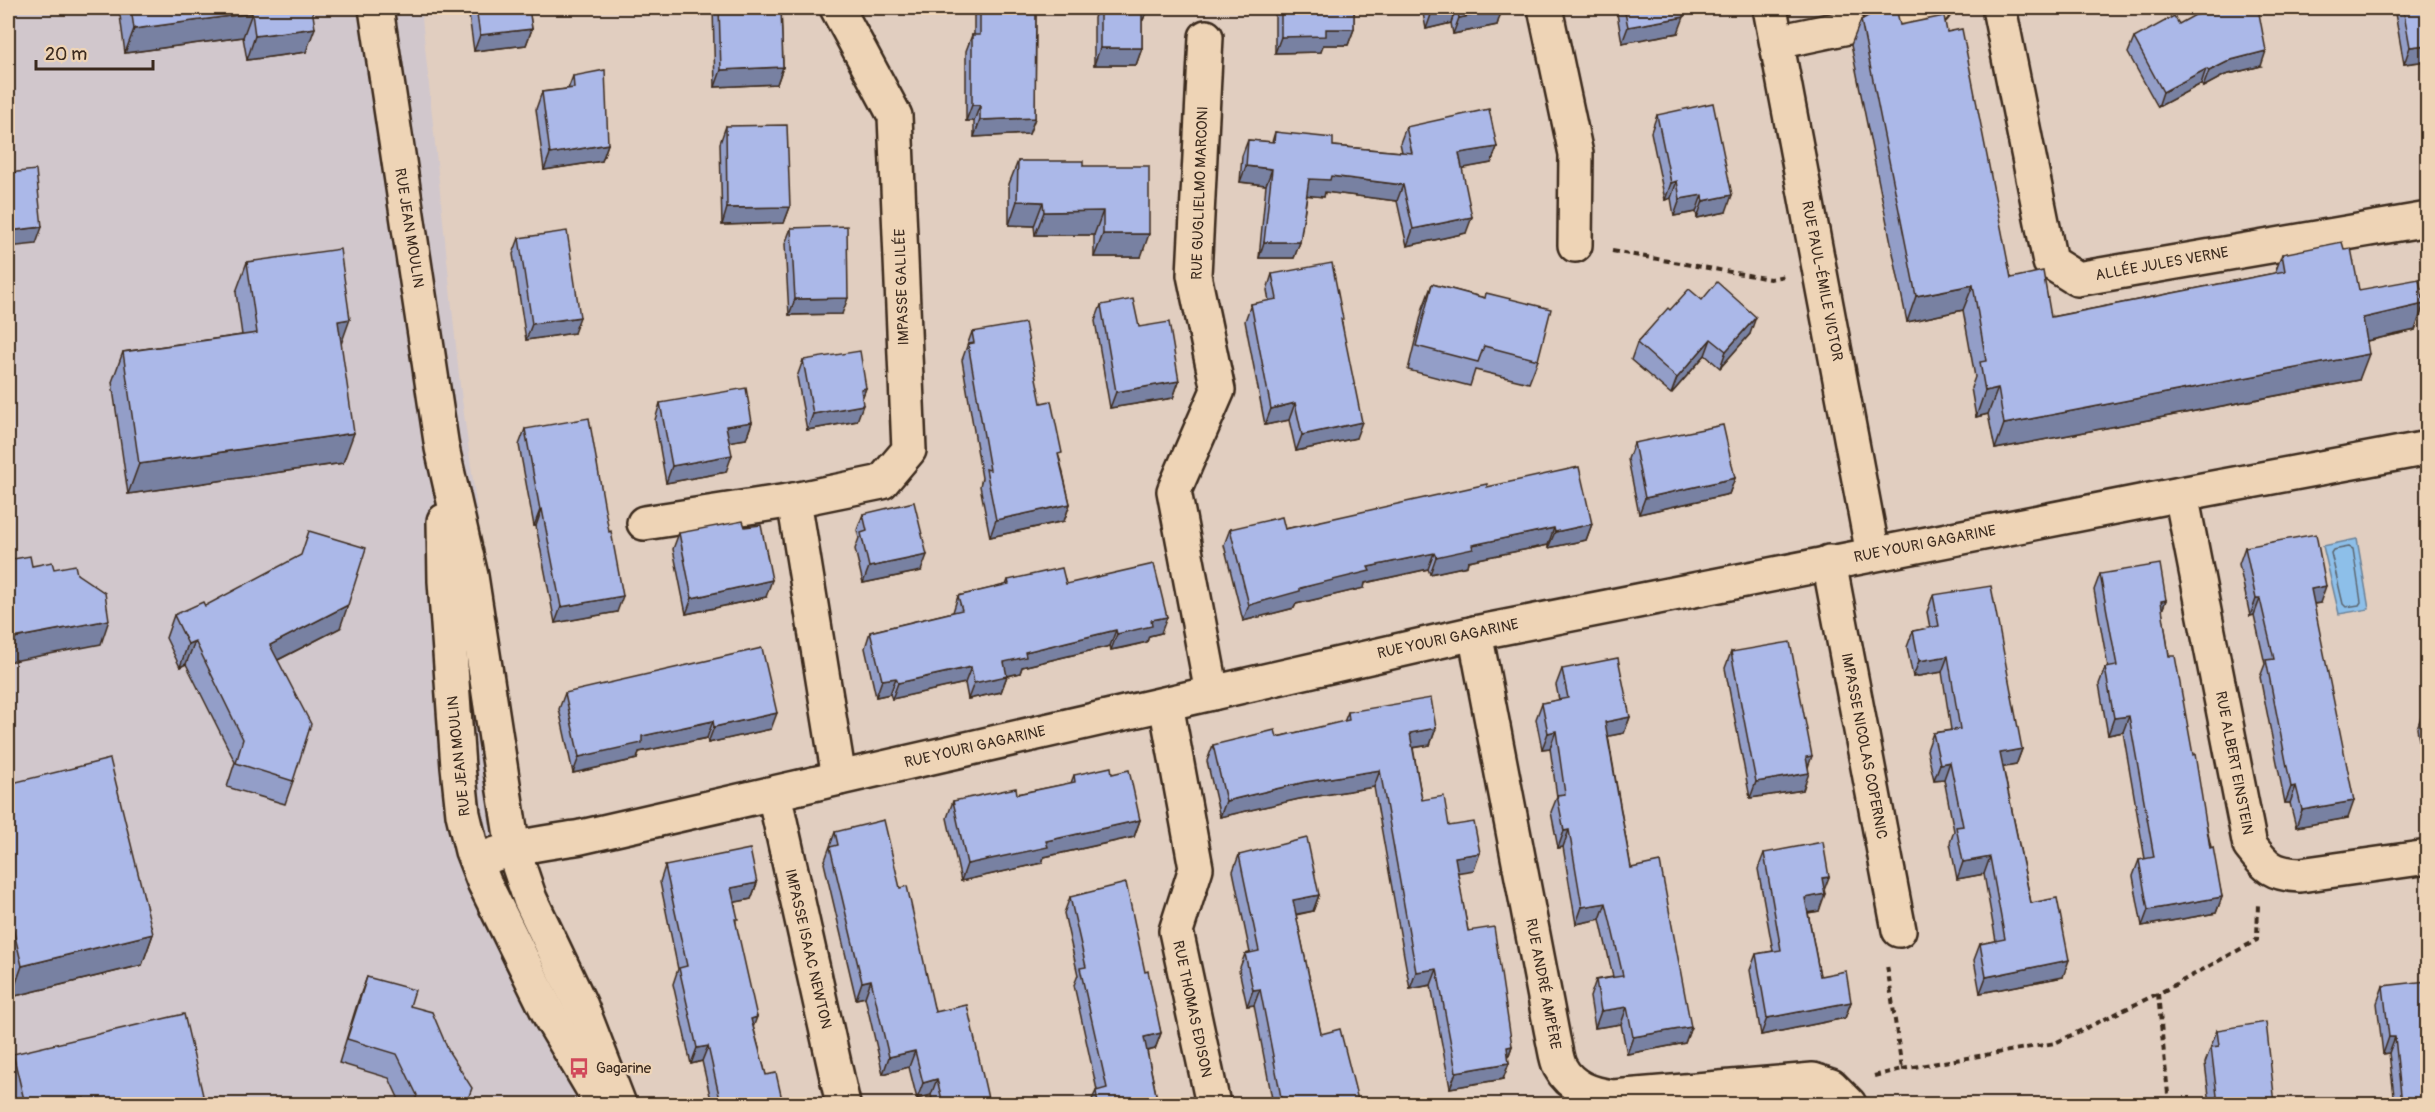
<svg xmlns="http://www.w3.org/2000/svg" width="2435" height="1112" font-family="Pangolin,sans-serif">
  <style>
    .built { fill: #d1c7cc }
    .water { fill: #8dbfe9; stroke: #6c8398; stroke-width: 1.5 }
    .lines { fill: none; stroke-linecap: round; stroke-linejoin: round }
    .shore { stroke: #5c666f; stroke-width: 1.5 }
    .street-casing { stroke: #3b2a1e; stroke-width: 38 }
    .path { stroke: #3b2a1e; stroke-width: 4; stroke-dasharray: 6 4.5; stroke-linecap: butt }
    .street { stroke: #eed4b6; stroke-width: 33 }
    .wall { fill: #939ec8; stroke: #3b2a1e; stroke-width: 1.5 }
    .shaded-wall { fill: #7881a2; stroke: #3b2a1e; stroke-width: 1.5 }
    .building { fill: #abb8e8; stroke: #3b2a1e; stroke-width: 1.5 }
    .labels { text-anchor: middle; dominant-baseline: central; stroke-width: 4.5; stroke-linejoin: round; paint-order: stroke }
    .street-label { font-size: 15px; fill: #3b2a1e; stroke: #eed4b6 }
    .poi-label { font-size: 15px; fill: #3b2a1e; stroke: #eed4b6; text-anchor: start }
  </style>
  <rect width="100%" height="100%" fill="#e1cec0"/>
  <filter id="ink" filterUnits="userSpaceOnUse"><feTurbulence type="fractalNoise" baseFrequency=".0167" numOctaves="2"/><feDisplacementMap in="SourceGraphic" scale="12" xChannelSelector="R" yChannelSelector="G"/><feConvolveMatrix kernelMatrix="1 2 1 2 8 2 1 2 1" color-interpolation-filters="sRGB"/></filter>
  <g filter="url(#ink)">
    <path class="built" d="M 8,8 L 421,8 L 460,385 L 527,878 L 628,1104 L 8,1104 Z"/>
    <path class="water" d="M 2357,539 L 2369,609 L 2339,614 L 2323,546 Z"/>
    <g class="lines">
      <path class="shore" d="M 2349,547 L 2353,549 L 2361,602 L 2359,605 L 2346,607 L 2343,604 L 2331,553 L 2333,550 Z"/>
      <g class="street-casing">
        <g id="street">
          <path d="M 376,8 L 442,448 L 471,576 L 513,849 L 530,899 L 581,1006 L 619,1104"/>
          <path d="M 837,8 L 895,116 L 909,450 L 882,482 L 794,500 L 839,778"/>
          <path d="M 1545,8 L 1576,154 L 1575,245"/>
          <path d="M 1770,8 L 1873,554"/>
          <path d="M 1999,8 L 2050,262 L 2077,279 L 2428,219"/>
          <path d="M 1883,19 L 1934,8"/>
          <path d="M 1206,37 L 1194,275 L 1218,390 L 1174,491 L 1212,693"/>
          <path d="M 1777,42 L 1848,27"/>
          <path d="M 2181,494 L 2250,846 C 2266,867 2273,874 2300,875 L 2428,857"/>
          <path d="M 444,521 L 445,581 L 458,767 L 463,814 L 472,851 L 484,882 L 552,1020 L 602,1104"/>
          <path d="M 644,523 L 794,500"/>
          <path d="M 1829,562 L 1899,930"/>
          <path d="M 1475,633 L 1553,1039 C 1555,1047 1556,1059 1560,1067 C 1571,1088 1592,1094 1613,1097 L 1813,1080 L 1831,1086 L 1849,1104"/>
          <path d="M 1166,704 L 1196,868 L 1176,931 L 1213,1104"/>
          <path d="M 774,794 L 843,1104"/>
          <path d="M 477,862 C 509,846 546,843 581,837 L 1475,633 L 2181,494 L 2428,448"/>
        </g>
      </g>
      <g class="path">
        <path d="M 1612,251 L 1770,279 L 1784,276"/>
        <path d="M 1902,1069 L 2055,1043 L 2157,994"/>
        <path d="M 1874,1076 L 1902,1069 L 1887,965"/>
        <path d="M 2169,1104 L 2158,994 L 2257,940 L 2258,904"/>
      </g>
      <use href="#street" class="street"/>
    </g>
    <g class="wall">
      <path d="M 119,8 L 312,8 L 306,52 L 247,60 L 243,37 L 125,53 Z"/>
      <path d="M 468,8 L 529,8 L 532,29 L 526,45 L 474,51 Z"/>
      <path d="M 713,8 L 781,8 L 783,67 L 777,84 L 715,87 Z"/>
      <path d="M 974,8 L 1036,8 L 1035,118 L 1029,134 L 974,137 L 974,121 L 966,121 L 966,51 L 972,35 L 974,35 Z"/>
      <path d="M 1097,8 L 1148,8 L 1143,20 L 1142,20 L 1142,48 L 1136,65 L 1094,65 L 1094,18 Z"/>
      <path d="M 1275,8 L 1354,8 L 1354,29 L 1348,45 L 1323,45 L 1321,52 L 1275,53 Z"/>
      <path d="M 1403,8 L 1502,8 L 1497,25 L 1453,34 L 1451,23 L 1426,29 L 1422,8 L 1404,11 Z"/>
      <path d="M 1616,8 L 1684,8 L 1678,33 L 1622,43 Z"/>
      <path d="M 1844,8 L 1869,8 L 1866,17 L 1870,15 L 1873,8 L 1881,8 L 1900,25 L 1947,32 L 2011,278 L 2051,317 L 2275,273 L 2282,254 L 2344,249 L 2359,290 L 2423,299 L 2427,287 L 2427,329 L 2423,307 L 2415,330 L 2367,341 L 2359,380 L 1995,449 L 1988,414 L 1976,417 L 1971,388 L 1975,377 L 1963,310 L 1907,322 L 1851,45 L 1861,20 L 1864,18 L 1862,14 L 1854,9 L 1844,9 Z"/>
      <path d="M 2394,8 L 2427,8 L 2427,61 L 2404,64 Z"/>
      <path d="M 2179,24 L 2261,66 L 2225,75 L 2203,87 L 2201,84 L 2158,107 L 2128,53 L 2134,38 Z"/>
      <path d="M 573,76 L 608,144 L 602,161 L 544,170 L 536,109 L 542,92 L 568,89 Z"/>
      <path d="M 1657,115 L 1726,212 L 1697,218 L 1696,212 L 1674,216 L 1671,198 L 1665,200 L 1651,132 Z"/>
      <path d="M 726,126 L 790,207 L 784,223 L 722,225 L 720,143 Z"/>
      <path d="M 1406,127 L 1497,147 L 1491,163 L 1462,168 L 1466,233 L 1407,246 L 1397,201 L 1325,192 L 1324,197 L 1307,195 L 1300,242 L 1294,258 L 1259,258 L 1266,185 L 1240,182 L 1242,156 L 1248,140 L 1272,142 L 1275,132 L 1333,146 L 1402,152 L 1400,143 Z"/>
      <path d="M 1018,161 L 1083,166 L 1141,257 L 1094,257 L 1094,235 L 1035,235 L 1034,226 L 1009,225 L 1009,184 Z"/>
      <path d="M 791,228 L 842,314 L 789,315 L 785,244 Z"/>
      <path d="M 519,238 L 574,333 L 526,340 L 513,254 Z"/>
      <path d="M 2427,249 L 2427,271 L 2425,256 Z"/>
      <path d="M 247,262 L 341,345 L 343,463 L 128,494 L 112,382 L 123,352 L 242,335 L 236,292 Z"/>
      <path d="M 1272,274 L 1342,322 L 1356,438 L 1296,451 L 1289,420 L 1265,425 L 1245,321 L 1251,304 L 1269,301 L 1267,290 Z"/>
      <path d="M 1432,284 L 1484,298 L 1538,360 L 1529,383 L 1475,370 L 1470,386 L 1408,370 L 1423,308 Z"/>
      <path d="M 1702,300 L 1750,334 L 1720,368 L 1705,355 L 1671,394 L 1631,360 L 1637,343 L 1670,310 Z"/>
      <path d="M 1101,305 L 1139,327 L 1179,381 L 1173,398 L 1110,408 L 1095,321 Z"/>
      <path d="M 972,332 L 1041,403 L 1060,460 L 1070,504 L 1064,521 L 990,537 L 980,486 L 982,478 L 962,360 Z"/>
      <path d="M 803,360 L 866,388 L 862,398 L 857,421 L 807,430 L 797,377 Z"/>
      <path d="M 660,403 L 752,422 L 746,439 L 729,441 L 726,472 L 666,483 L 655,420 Z"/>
      <path d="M 525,429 L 609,532 L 617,612 L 555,623 L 536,526 L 534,526 L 519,445 Z"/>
      <path d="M 1634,443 L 1735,478 L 1729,494 L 1639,514 L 1628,459 Z"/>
      <path d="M 1487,487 L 1592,524 L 1586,540 L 1548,548 L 1548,545 L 1468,561 L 1467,566 L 1430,574 L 1428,569 L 1365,583 L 1364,588 L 1296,604 L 1294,608 L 1243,621 L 1224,545 L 1230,529 L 1285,529 Z"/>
      <path d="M 863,514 L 921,571 L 863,583 L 855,549 L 859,538 L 857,530 Z"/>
      <path d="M 679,533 L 766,597 L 686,614 L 673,549 Z"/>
      <path d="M 2245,547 L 2320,603 L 2314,604 L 2348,818 L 2296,827 L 2290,803 L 2285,803 L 2260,677 L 2265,664 L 2254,615 L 2250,616 L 2239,564 Z"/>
      <path d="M 2100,574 L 2166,600 L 2162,610 L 2169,656 L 2222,897 L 2216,913 L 2142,926 L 2133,876 L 2139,860 L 2145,859 L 2123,732 L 2108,735 L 2099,684 L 2105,668 L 2108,667 L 2094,590 Z"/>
      <path d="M 1008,580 L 1066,584 L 1161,633 L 1149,636 L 1147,642 L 1128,647 L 1111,650 L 1110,646 L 1022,667 L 1020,673 L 1007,676 L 1001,692 L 968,699 L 965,683 L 892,699 L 890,694 L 876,697 L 865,648 L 870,632 L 953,612 L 958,596 L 1006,585 Z"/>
      <path d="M 1933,595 L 2022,749 L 2016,765 L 2003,767 L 2031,903 L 2063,977 L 1980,993 L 1974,960 L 1980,944 L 1996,941 L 1984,874 L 1957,879 L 1950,843 L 1954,831 L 1944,779 L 1934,780 L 1927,750 L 1933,733 L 1951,730 L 1942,672 L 1913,677 L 1907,647 L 1913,631 L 1930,628 L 1927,612 Z"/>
      <path d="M 174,615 L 340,628 L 278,660 L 293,781 L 285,804 L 227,787 L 235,762 L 186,664 L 180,667 L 166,638 Z"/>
      <path d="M 1731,652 L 1808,768 L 1803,790 L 1750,798 L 1725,668 Z"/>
      <path d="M 1562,669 L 1630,717 L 1624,733 L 1608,736 L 1631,868 L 1691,1027 L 1685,1043 L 1627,1054 L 1621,1024 L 1595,1028 L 1590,997 L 1596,980 L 1613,977 L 1600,919 L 1576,924 L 1563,847 L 1558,848 L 1551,812 L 1557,797 L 1550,748 L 1542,749 L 1536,719 L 1542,703 L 1559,700 L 1556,685 Z"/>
      <path d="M 565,693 L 771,729 L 708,743 L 707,738 L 639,752 L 637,759 L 573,773 L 559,709 Z"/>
      <path d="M 2427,711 L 2427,791 L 2417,728 L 2423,712 Z"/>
      <path d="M 1348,712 L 1436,728 L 1430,745 L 1413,748 L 1422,800 L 1449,826 L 1474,870 L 1457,872 L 1468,931 L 1512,1046 L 1508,1058 L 1509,1063 L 1503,1079 L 1450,1088 L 1431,985 L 1410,989 L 1374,787 L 1299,799 L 1220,817 L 1207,761 L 1213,745 L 1277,737 L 1344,722 Z"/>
      <path d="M 1112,774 L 1140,820 L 1134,837 L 1044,857 L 1042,863 L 961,881 L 947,818 L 953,801 L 1017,794 L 1071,783 L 1074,775 Z"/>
      <path d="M 8,784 L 153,934 L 142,965 L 11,997 L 8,982 Z"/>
      <path d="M 835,832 L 900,888 L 935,1012 L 989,1103 L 1005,1104 L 933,1104 L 931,1095 L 917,1099 L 909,1067 L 883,1074 L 865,997 L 856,999 L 824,863 Z"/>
      <path d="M 1764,853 L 1824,890 L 1819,911 L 1808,913 L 1820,976 L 1851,1002 L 1845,1018 L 1761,1035 L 1750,970 L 1756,954 L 1773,951 L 1758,869 Z"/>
      <path d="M 1239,855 L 1319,895 L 1313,911 L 1296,915 L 1321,1034 L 1359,1104 L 1273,1104 L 1254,1005 L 1247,1006 L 1239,970 L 1245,954 L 1250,953 L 1233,871 Z"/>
      <path d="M 665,866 L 757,883 L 751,899 L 735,902 L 736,924 L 753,1026 L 766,1075 L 783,1104 L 712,1104 L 702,1061 L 691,1064 L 673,984 L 678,969 L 660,882 Z"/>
      <path d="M 1070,897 L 1145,972 L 1161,1033 L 1155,1049 L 1147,1051 L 1158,1104 L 1090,1104 L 1096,1091 L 1097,1090 L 1074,985 L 1078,975 L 1064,913 Z"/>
      <path d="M 367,977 L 410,1006 L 466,1104 L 401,1104 L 389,1078 L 339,1063 L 358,1001 Z"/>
      <path d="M 2383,986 L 2427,1104 L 2395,1104 L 2389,1053 L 2383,1054 L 2377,1003 Z"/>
      <path d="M 2217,1030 L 2275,1104 L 2210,1104 L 2205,1063 Z"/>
      <path d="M 13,1054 L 205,1104 L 10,1104 L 8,1093 L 8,1069 Z"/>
    </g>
    <g class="shaded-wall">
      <path d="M 1141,8 L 1148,8 L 1143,20 L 1136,20 Z"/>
      <path d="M 1405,8 L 1422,8 L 1404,11 Z"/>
      <path d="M 1454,8 L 1456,8 L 1451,23 L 1426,29 L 1432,12 Z"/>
      <path d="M 1845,8 L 1855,8 L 1854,9 L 1844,9 Z"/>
      <path d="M 1502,9 L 1497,25 L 1453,34 L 1459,18 Z"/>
      <path d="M 252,13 L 243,37 L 125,53 L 134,29 Z"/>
      <path d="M 1684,17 L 1678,33 L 1622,43 L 1628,27 Z"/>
      <path d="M 315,28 L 306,52 L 247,60 L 255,36 Z"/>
      <path d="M 532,29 L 526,45 L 474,51 L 480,35 Z"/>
      <path d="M 1326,29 L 1354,29 L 1348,45 L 1323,45 L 1321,52 L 1275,53 L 1281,37 Z"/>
      <path d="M 2427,45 L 2427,61 L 2404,64 L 2410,47 Z"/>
      <path d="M 1100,48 L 1142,48 L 1136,65 L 1094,65 Z"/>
      <path d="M 2266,51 L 2261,66 L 2225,75 L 2203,87 L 2209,71 L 2231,60 Z"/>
      <path d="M 783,67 L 777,84 L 715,87 L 721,70 Z"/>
      <path d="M 2206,69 L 2201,84 L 2158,107 L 2163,92 Z"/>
      <path d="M 972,105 L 980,105 L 974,121 L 966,121 Z"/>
      <path d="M 1035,118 L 1029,134 L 974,137 L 980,120 Z"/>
      <path d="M 608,144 L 602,161 L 544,170 L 550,154 Z"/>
      <path d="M 1497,147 L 1491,163 L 1453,170 L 1459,153 Z"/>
      <path d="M 1246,166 L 1272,169 L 1266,185 L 1240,182 Z"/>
      <path d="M 1331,176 L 1403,185 L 1397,201 L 1325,192 L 1324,197 L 1303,195 L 1309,179 Z"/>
      <path d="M 1677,181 L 1671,198 L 1665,200 L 1671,183 Z"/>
      <path d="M 1702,195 L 1696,212 L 1674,216 L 1680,199 Z"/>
      <path d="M 1732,195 L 1726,212 L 1697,218 L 1703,201 Z"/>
      <path d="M 1017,201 L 1043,202 L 1034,226 L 1009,225 Z"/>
      <path d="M 790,207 L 784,223 L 722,225 L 727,208 Z"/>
      <path d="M 1103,211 L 1094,235 L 1035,235 L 1044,212 Z"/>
      <path d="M 1472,217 L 1466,233 L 1407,246 L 1413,229 Z"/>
      <path d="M 42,227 L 36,244 L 8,247 L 8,231 Z"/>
      <path d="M 1103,234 L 1149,234 L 1141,257 L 1094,257 Z"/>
      <path d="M 1264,242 L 1300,242 L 1294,258 L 1259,258 Z"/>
      <path d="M 1973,285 L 1963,310 L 1907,322 L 1916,296 Z"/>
      <path d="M 848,298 L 842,314 L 789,315 L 795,299 Z"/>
      <path d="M 2424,304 L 2415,330 L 2353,344 L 2363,318 Z"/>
      <path d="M 580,317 L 574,333 L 526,340 L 532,324 Z"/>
      <path d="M 1756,317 L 1750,334 L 1720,368 L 1726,351 Z"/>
      <path d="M 350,319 L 339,350 L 338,321 Z"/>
      <path d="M 1711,339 L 1705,355 L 1671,394 L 1677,378 Z"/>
      <path d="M 2369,354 L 2359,380 L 1995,449 L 2004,424 Z"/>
      <path d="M 1179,381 L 1173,398 L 1110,408 L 1116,392 Z"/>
      <path d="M 866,388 L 860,404 L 861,389 Z"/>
      <path d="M 1998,388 L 1988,414 L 1976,417 L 1985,391 Z"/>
      <path d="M 1295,403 L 1289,420 L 1265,425 L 1271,409 Z"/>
      <path d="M 863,405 L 857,421 L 807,430 L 813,414 Z"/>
      <path d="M 752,422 L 746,439 L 720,443 L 726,426 Z"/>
      <path d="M 1362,422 L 1356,438 L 1296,451 L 1302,435 Z"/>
      <path d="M 354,433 L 343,463 L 128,494 L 139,464 Z"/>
      <path d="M 732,455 L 726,472 L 666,483 L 672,466 Z"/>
      <path d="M 1735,478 L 1729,494 L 1639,514 L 1645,498 Z"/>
      <path d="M 1070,504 L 1064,521 L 990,537 L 996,520 Z"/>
      <path d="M 542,509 L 536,526 L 534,526 L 540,510 Z"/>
      <path d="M 1592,524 L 1586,540 L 1548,548 L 1555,532 Z"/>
      <path d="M 1554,528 L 1548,545 L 1468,561 L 1467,566 L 1430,574 L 1436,557 L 1472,545 Z"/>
      <path d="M 1434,553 L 1428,569 L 1365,583 L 1364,588 L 1296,604 L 1294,608 L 1243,621 L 1249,605 L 1368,567 Z"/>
      <path d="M 927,555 L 921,571 L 863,583 L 869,567 Z"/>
      <path d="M 772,580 L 766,597 L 686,614 L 692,598 Z"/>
      <path d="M 2326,586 L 2320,603 L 2305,605 L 2311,589 Z"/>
      <path d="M 623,596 L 617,612 L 555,623 L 561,607 Z"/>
      <path d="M 2256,599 L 2260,599 L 2254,615 L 2250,616 Z"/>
      <path d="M 2166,600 L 2160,616 L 2161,601 Z"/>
      <path d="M 348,605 L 340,628 L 262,668 L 270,645 Z"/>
      <path d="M 1167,617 L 1161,633 L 1149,636 L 1147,642 L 1111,650 L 1117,634 L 1151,620 Z"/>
      <path d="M 109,620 L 101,644 L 8,662 L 8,639 Z"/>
      <path d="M 1116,630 L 1110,646 L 1022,667 L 1020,673 L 1007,676 L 1001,692 L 968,699 L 974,683 L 1004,662 L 1025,652 Z"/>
      <path d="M 195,641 L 186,664 L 180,667 L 188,644 Z"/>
      <path d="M 1948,656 L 1942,672 L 1913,677 L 1919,661 Z"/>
      <path d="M 971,667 L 965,683 L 892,699 L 898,683 Z"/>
      <path d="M 896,678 L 890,694 L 876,697 L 882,680 Z"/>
      <path d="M 777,713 L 771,729 L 708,743 L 714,727 Z"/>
      <path d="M 2129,716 L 2123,732 L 2108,735 L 2114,718 Z"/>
      <path d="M 1630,717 L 1624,733 L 1599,738 L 1605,722 Z"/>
      <path d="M 713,721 L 707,738 L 639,752 L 637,759 L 573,773 L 579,757 L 642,736 Z"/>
      <path d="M 1436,728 L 1430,745 L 1404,749 L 1410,733 Z"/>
      <path d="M 1556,731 L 1550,748 L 1542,749 L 1548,733 Z"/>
      <path d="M 2022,749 L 2016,765 L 1994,769 L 2000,753 Z"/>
      <path d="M 1812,756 L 1806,773 L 1806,757 Z"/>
      <path d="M 1950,762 L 1944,779 L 1934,780 L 1940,764 Z"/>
      <path d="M 1380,770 L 1374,787 L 1299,799 L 1220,817 L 1226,801 L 1305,782 Z"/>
      <path d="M 1809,773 L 1803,790 L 1750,798 L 1756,782 Z"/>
      <path d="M 2296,786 L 2290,803 L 2285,803 L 2291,787 Z"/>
      <path d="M 2354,801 L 2348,818 L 2296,827 L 2302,810 Z"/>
      <path d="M 1140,820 L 1134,837 L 1044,857 L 1042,863 L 961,881 L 967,864 L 1046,841 Z"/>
      <path d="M 1569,830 L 1563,847 L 1558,848 L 1564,831 Z"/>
      <path d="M 1480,853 L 1474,870 L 1449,874 L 1455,857 Z"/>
      <path d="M 1990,857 L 1984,874 L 1957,879 L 1963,862 Z"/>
      <path d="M 1829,877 L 1823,893 L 1822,878 Z"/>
      <path d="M 757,883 L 751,899 L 726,904 L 731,888 Z"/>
      <path d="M 1825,894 L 1819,911 L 1799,914 L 1805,898 Z"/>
      <path d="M 1319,895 L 1313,911 L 1287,916 L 1293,900 Z"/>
      <path d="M 2222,897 L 2216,913 L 2142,926 L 2148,910 Z"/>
      <path d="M 1606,903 L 1600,919 L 1576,924 L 1582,907 Z"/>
      <path d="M 153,934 L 142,965 L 11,997 L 22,966 Z"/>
      <path d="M 2069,960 L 2063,977 L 1980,993 L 1986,977 Z"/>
      <path d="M 1437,969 L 1431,985 L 1410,989 L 1416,972 Z"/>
      <path d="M 871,980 L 865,997 L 856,999 L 862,982 Z"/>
      <path d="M 1260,989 L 1254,1005 L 1247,1006 L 1253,990 Z"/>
      <path d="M 1851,1002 L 1845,1018 L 1761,1035 L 1767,1018 Z"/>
      <path d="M 1627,1007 L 1621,1024 L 1595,1028 L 1601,1011 Z"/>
      <path d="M 757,1017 L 751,1033 L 751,1019 Z"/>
      <path d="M 1691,1027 L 1685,1043 L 1627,1054 L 1633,1037 Z"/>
      <path d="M 1161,1033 L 1155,1049 L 1138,1053 L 1144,1037 Z"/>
      <path d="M 2389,1037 L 2395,1037 L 2389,1053 L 2383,1054 Z"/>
      <path d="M 708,1046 L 702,1061 L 691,1064 L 697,1048 Z"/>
      <path d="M 1512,1046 L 1506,1063 L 1507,1047 Z"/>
      <path d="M 915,1051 L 909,1067 L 883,1074 L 889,1057 Z"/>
      <path d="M 1509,1063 L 1503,1079 L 1450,1088 L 1456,1072 Z"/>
      <path d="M 937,1079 L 931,1095 L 917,1099 L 923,1083 Z"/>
      <path d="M 84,1098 L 81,1104 L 56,1104 Z"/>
    </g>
    <g class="building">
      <path d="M 131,8 L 312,8 L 315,28 L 255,36 L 252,13 L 134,29 Z"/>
      <path d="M 476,8 L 529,8 L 532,29 L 480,35 Z"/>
      <path d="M 719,8 L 781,8 L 783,67 L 721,70 Z"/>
      <path d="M 980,8 L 1036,8 L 1035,118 L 980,120 L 980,105 L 972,105 L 972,35 L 980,35 Z"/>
      <rect x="1100" y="8" width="42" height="40"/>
      <path d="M 1281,8 L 1354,8 L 1354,29 L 1326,29 L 1326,36 L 1281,37 Z"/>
      <path d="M 1431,8 L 1454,8 L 1432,12 Z"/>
      <path d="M 1457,8 L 1502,8 L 1502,9 L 1459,18 Z"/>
      <path d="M 1624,8 L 1684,8 L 1684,17 L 1628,27 Z"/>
      <path d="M 1875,8 L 1881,8 L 1886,11 L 1897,12 L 1900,25 L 1944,16 L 1947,32 L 1962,29 L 2011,278 L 2043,271 L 2051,317 L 2285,271 L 2282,254 L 2342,242 L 2344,249 L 2351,248 L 2359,290 L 2419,279 L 2424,304 L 2363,318 L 2369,354 L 2004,424 L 1998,388 L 1985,391 L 1980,362 L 1986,361 L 1973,285 L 1916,296 L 1861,20 L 1870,15 Z"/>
      <path d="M 2237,8 L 2258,8 L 2266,51 L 2231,60 L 2209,71 L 2206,69 L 2163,92 L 2134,38 L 2174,16 L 2179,24 L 2195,15 Z"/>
      <path d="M 2403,8 L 2427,8 L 2427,45 L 2410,47 Z"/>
      <path d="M 605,70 L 608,144 L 550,154 L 542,92 L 574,88 L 573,76 Z"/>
      <path d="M 1713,103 L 1732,195 L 1703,201 L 1702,195 L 1680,199 L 1677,181 L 1671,183 L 1657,115 Z"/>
      <path d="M 1489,109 L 1497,147 L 1459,153 L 1472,217 L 1413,229 L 1403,185 L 1331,176 L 1330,180 L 1309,179 L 1300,242 L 1264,242 L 1272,169 L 1246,166 L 1248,140 L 1274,142 L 1275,132 L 1333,138 L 1333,146 L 1412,153 L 1406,127 Z"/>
      <path d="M 787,125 L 790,207 L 727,208 L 726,126 Z"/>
      <path d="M 1018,161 L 1083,161 L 1083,166 L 1149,166 L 1149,234 L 1103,234 L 1103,211 L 1044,212 L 1043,202 L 1017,201 Z"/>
      <path d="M 36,170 L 42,227 L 8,231 L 8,173 Z"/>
      <path d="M 847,226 L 848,298 L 795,299 L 791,228 Z"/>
      <path d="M 567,231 L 580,317 L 532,324 L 519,238 Z"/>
      <path d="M 340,249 L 350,319 L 338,321 L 354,433 L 139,464 L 123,352 L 257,333 L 247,262 Z"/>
      <path d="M 1332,263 L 1343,319 L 1341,319 L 1362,422 L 1302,435 L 1295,403 L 1271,409 L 1251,304 L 1277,299 L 1272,274 Z"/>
      <path d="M 1717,282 L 1756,317 L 1726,351 L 1711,339 L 1677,378 L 1637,343 L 1668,308 L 1670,310 L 1689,289 L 1702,300 Z"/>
      <path d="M 1432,284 L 1485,298 L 1486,293 L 1551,309 L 1538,360 L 1484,346 L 1478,362 L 1416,346 Z"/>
      <path d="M 1133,299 L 1139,327 L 1169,322 L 1179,381 L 1116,392 L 1101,305 Z"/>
      <path d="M 1025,323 L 1041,403 L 1051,401 L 1062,453 L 1058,454 L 1070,504 L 996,520 L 986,469 L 990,470 L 968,344 L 974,343 L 972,332 Z"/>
      <path d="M 860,351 L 866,388 L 861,389 L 863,405 L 813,414 L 803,360 Z"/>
      <path d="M 746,388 L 752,422 L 726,426 L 732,455 L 672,466 L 660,403 Z"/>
      <path d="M 589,418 L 609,532 L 611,531 L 623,596 L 561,607 L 542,509 L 540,510 L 525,429 Z"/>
      <path d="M 1723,425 L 1735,478 L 1645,498 L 1634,443 Z"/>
      <path d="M 1579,467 L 1592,524 L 1555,532 L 1554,528 L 1472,545 L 1473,549 L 1436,557 L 1434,553 L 1368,567 L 1370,571 L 1300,588 L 1300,591 L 1249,605 L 1230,529 L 1282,517 L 1285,529 L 1487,484 L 1487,487 Z"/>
      <path d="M 914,502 L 927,555 L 869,567 L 861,533 L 867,531 L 863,514 Z"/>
      <path d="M 743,521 L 745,527 L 761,525 L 772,580 L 692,598 L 679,533 Z"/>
      <path d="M 309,531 L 366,548 L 348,605 L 270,645 L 311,724 L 293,781 L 236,763 L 243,739 L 195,641 L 188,644 L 174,615 L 203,602 L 205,606 L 301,555 Z"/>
      <path d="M 2316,534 L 2326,586 L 2311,589 L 2354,801 L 2302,810 L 2296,786 L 2291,787 L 2266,660 L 2274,659 L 2260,599 L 2256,599 L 2245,547 Z"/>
      <path d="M 30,556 L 32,566 L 52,562 L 54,569 L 75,565 L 77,574 L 105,593 L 109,620 L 8,639 L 8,560 Z"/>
      <path d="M 1154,564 L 1167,617 L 1151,620 L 1152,626 L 1117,634 L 1116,630 L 1025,652 L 1026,657 L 1004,662 L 1007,676 L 974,683 L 971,667 L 898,683 L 896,678 L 882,680 L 870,632 L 962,610 L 958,596 L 1009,584 L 1008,580 L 1062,568 L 1066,584 Z"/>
      <path d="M 2160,564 L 2166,600 L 2161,601 L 2169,656 L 2175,656 L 2193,755 L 2195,754 L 2210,848 L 2213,847 L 2222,897 L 2148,910 L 2139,860 L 2154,857 L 2129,716 L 2114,718 L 2105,668 L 2117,666 L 2100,574 Z"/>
      <path d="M 1991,586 L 2022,749 L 2000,753 L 2031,903 L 2057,898 L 2069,960 L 1986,977 L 1980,944 L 2005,939 L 1990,857 L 1963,862 L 1956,827 L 1963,826 L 1950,762 L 1940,764 L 1933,733 L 1960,729 L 1948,656 L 1919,661 L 1913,631 L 1939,626 L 1933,595 Z"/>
      <path d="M 1790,642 L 1812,756 L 1806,757 L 1809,773 L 1756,782 L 1731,652 Z"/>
      <path d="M 762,648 L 777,713 L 714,727 L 713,721 L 642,736 L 642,743 L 579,757 L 565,693 Z"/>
      <path d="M 1618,658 L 1630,717 L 1605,722 L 1631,868 L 1660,862 L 1691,1027 L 1633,1037 L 1627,1007 L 1601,1011 L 1596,980 L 1623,976 L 1606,903 L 1582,907 L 1569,830 L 1564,831 L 1557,795 L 1565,794 L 1556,731 L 1548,733 L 1542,703 L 1568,698 L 1562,669 Z"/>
      <path d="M 1431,698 L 1436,728 L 1410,733 L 1422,800 L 1444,796 L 1449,826 L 1474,822 L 1480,853 L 1455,857 L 1468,931 L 1494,927 L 1512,1046 L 1507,1047 L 1509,1063 L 1456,1072 L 1437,969 L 1416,972 L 1380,770 L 1305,782 L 1226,801 L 1213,745 L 1275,730 L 1277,737 L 1349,720 L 1348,712 Z"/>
      <path d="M 2427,711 L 2427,739 L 2423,712 Z"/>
      <path d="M 110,759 L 153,934 L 22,966 L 8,907 L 8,784 Z"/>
      <path d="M 1111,767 L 1112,774 L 1129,770 L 1140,820 L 1046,841 L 1048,847 L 967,864 L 953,801 L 1016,788 L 1017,794 L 1075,782 L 1074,775 Z"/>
      <path d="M 884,820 L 900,888 L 907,886 L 935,1012 L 967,1005 L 989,1103 L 1004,1099 L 1005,1104 L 943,1104 L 937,1079 L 923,1083 L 915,1051 L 889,1057 L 871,980 L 862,982 L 830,847 L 838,845 L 835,832 Z"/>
      <path d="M 1307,838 L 1319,895 L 1293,900 L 1321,1034 L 1340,1029 L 1359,1104 L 1277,1104 L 1276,1099 L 1281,1097 L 1260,989 L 1253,990 L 1245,954 L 1259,951 L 1239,855 Z"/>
      <path d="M 1823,842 L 1829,877 L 1822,878 L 1825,894 L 1805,898 L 1820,976 L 1846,971 L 1851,1002 L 1767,1018 L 1756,954 L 1781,950 L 1764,853 Z"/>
      <path d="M 750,849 L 757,883 L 731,888 L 738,919 L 735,919 L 757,1017 L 751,1019 L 766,1075 L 776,1073 L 783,1104 L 721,1104 L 708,1046 L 697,1048 L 679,968 L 687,966 L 665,866 Z"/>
      <path d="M 1126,883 L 1145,972 L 1148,971 L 1161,1033 L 1144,1037 L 1158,1104 L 1098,1104 L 1096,1091 L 1107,1088 L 1080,968 L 1086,967 L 1070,897 Z"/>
      <path d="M 367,977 L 415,990 L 410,1006 L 432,1012 L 449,1052 L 472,1088 L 466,1104 L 414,1104 L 417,1095 L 397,1054 L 347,1039 Z"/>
      <path d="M 2427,981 L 2427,1104 L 2402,1104 L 2395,1037 L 2389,1037 L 2383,986 Z"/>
      <path d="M 184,1014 L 205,1104 L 85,1104 L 84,1098 L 56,1104 L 25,1104 L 13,1054 Z"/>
      <path d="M 2266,1022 L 2275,1104 L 2218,1104 L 2211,1047 L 2219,1046 L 2217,1030 Z"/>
    </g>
  </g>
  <defs>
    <g id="bus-bare" transform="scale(1.62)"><path d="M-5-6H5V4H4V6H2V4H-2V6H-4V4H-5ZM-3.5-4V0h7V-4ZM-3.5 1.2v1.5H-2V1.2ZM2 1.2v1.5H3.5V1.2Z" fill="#d1495b" stroke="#eed4b6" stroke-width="2.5" paint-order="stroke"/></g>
  </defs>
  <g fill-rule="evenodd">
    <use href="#bus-bare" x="579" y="1068"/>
  </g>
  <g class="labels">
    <g class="street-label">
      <text transform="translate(1200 193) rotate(-88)">RUE GUGLIELMO MARCONI</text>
      <text transform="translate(409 228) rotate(81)">RUE JEAN MOULIN</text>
      <text transform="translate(2162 264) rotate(-10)">ALLÉE JULES VERNE</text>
      <text transform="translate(1822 281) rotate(79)">RUE PAUL-ÉMILE VICTOR</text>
      <text transform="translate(902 287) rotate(-92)">IMPASSE GALILÉE</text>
      <text transform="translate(1925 544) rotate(-11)">RUE YOURI GAGARINE</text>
      <text transform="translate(1448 639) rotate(-12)">RUE YOURI GAGARINE</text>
      <text transform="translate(1864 746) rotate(79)">IMPASSE NICOLAS COPERNIC</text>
      <text transform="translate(975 747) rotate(-13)">RUE YOURI GAGARINE</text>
      <text transform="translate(459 756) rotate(-96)">RUE JEAN MOULIN</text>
      <text transform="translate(2234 763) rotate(79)">RUE ALBERT EINSTEIN</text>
      <text transform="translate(808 949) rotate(77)">IMPASSE ISAAC NEWTON</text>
      <text transform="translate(1543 984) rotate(79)">RUE ANDRÉ AMPÈRE</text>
      <text transform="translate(1192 1009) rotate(78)">RUE THOMAS EDISON</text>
    </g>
    <g class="poi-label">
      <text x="596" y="1068">Gagarine</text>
    </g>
  </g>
  <rect width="2435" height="1112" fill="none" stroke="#eed4b6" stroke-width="30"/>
  <rect x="15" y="15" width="2405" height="1082" fill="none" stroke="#3b2a1e" stroke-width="2" filter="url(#ink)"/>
  <path d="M36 60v9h117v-9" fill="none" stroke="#3b2a1e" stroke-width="3"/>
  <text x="45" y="60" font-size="18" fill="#3b2a1e" stroke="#eed4b6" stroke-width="4.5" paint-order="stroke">20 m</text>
</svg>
